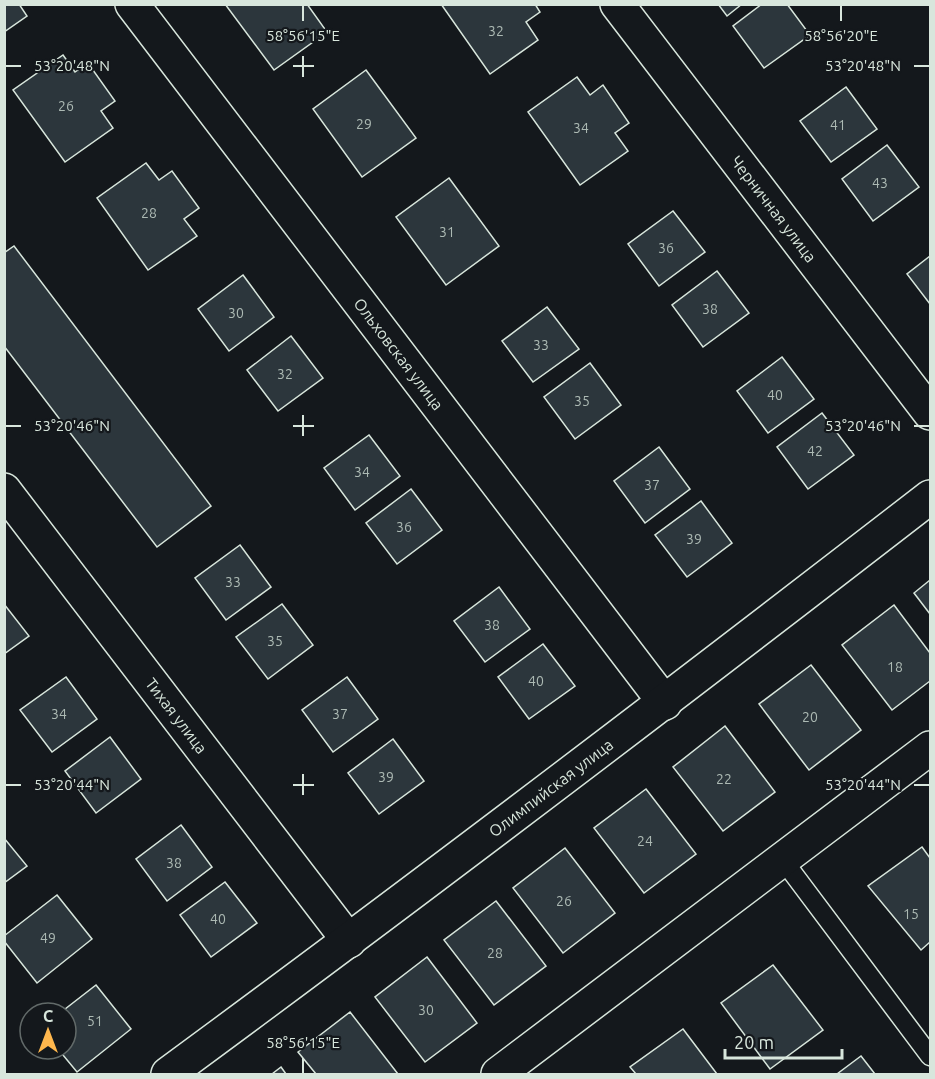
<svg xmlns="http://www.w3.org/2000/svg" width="935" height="1079" font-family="Ubuntu,sans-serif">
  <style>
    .building { fill: #2c363c; stroke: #d8e6dc; stroke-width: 1.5 }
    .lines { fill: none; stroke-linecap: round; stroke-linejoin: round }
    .service-casing { stroke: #d8e6dc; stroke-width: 21 }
    .minor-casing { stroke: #d8e6dc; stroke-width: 36 }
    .service { stroke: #14181c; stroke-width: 18 }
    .minor { stroke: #14181c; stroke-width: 33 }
    .ticks { fill: none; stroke: #d8e6dc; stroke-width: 2 }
    .labels { text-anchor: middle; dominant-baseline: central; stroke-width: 4.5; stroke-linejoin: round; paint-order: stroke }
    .number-label { font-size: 14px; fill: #adbab4 }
    .street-label { font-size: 16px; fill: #d8e6dc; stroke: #14181c }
    .ticks-label { font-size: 15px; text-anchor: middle; fill: #d8e6dc; stroke: #14181c; stroke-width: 4.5; stroke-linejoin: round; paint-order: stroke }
  </style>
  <rect width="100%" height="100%" fill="#14181c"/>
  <g class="building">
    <path d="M 4,4 L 19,4 L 27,16 L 4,32 Z"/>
    <path d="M 225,4 L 307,4 L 327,32 L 274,70 Z"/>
    <path d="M 441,4 L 535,4 L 540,12 L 526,22 L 538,40 L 490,74 Z"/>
    <path d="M 718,4 L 742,4 L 727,16 Z"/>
    <path d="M 762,4 L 787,4 L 810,35 L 764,68 L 733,26 Z"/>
    <path d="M 63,55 L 75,72 L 88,63 L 115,101 L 101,111 L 113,128 L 65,162 L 13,90 Z"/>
    <path d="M 366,70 L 416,138 L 362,177 L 313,109 Z"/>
    <path d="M 577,77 L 590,95 L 603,85 L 629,123 L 615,133 L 628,151 L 580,185 L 528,112 Z"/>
    <path d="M 846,87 L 877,129 L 831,162 L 800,121 Z"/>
    <path d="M 887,145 L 919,187 L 873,221 L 842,179 Z"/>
    <path d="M 146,163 L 159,180 L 172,171 L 199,208 L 184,219 L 197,236 L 148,270 L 97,198 Z"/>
    <path d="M 449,178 L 499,246 L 446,285 L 396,217 Z"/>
    <path d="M 673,211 L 705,252 L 659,286 L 628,244 Z"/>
    <path d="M 14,246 L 211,506 L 157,547 L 4,346 L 4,253 Z"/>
    <path d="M 930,256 L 930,304 L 907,274 Z"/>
    <path d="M 717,271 L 749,313 L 703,347 L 672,305 Z"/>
    <path d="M 243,275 L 274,317 L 229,351 L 198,309 Z"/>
    <path d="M 547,307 L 579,349 L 533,382 L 502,341 Z"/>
    <path d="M 291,336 L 323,378 L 278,411 L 247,370 Z"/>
    <path d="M 782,357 L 814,399 L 768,433 L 737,391 Z"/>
    <path d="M 590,363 L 621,405 L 575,439 L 544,397 Z"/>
    <path d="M 822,413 L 854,455 L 808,489 L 777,447 Z"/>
    <path d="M 369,435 L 400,476 L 355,510 L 324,468 Z"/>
    <path d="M 659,447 L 690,489 L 645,523 L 614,481 Z"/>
    <path d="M 411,489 L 442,530 L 397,564 L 366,523 Z"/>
    <path d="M 701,501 L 732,543 L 687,577 L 655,535 Z"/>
    <path d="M 240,545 L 271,587 L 226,620 L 195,578 Z"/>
    <path d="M 930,580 L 930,614 L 914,593 Z"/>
    <path d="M 499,587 L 530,629 L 485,662 L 454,621 Z"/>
    <path d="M 4,604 L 29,636 L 4,654 Z"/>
    <path d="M 282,604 L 313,645 L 268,679 L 236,637 Z"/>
    <path d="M 894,605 L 930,653 L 930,681 L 892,710 L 842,645 Z"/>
    <path d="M 543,644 L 575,686 L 529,719 L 498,677 Z"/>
    <path d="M 811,665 L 861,730 L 809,770 L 759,704 Z"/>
    <path d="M 66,677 L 97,719 L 52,752 L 20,710 Z"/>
    <path d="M 347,677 L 378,719 L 333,752 L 302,710 Z"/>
    <path d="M 725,726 L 775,792 L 723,831 L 673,767 Z"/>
    <path d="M 110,737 L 141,779 L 96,813 L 65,771 Z"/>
    <path d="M 393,739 L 424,781 L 379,814 L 348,773 Z"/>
    <path d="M 646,789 L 696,854 L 644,893 L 594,828 Z"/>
    <path d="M 181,825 L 212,867 L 167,901 L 136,859 Z"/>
    <path d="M 4,838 L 27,866 L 4,883 Z"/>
    <path d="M 922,847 L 930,858 L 930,942 L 921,950 L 868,886 Z"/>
    <path d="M 565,848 L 615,913 L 563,953 L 513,888 Z"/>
    <path d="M 225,882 L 257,923 L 211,957 L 180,915 Z"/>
    <path d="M 57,895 L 92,939 L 37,983 L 4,941 L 4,936 Z"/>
    <path d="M 496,901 L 546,966 L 494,1005 L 444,940 Z"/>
    <path d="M 427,957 L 477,1023 L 425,1062 L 375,997 Z"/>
    <path d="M 773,965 L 823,1030 L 770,1069 L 721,1003 Z"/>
    <path d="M 96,985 L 131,1029 L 77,1072 L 58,1049 L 66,1049 L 66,1013 L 60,1013 Z"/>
    <path d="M 350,1012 L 398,1074 L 316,1074 L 298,1052 Z"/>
    <path d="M 683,1029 L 717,1074 L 636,1074 L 630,1067 Z"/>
    <path d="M 861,1056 L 875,1074 L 837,1074 Z"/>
    <path d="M 281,1067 L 286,1074 L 272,1074 Z"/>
  </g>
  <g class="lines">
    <g class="service-casing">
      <path id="service" d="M 783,860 L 930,1056"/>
    </g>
    <g class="minor-casing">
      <g id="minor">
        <path id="s1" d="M 132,4 L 665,703"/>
        <path id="s2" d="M 617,4 L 930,413"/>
        <path id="s3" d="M 4,490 L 349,941"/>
        <path id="s4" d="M 168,1074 C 425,885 678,692 930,497"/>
        <path d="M 498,1074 L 930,748"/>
      </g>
    </g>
    <use href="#service" class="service"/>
    <use href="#minor" class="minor"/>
  </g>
  <path class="ticks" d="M 303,6 L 303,21M 841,6 L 841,21M 303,56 L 303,77M 6,66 L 21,66M 293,66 L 314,66M 914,66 L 929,66M 303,415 L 303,436M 6,426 L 21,426M 293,426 L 314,426M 914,426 L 929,426M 303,774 L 303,795M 6,785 L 21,785M 293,785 L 314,785M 914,785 L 929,785M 303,1058 L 303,1073"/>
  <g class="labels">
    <g class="number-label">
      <text x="496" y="31">32</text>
      <text x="66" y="106">26</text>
      <text x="364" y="124">29</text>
      <text x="838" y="125">41</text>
      <text x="581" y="128">34</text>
      <text x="880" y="183">43</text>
      <text x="149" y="213">28</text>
      <text x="447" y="232">31</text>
      <text x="666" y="248">36</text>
      <text x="710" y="309">38</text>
      <text x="236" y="313">30</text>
      <text x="541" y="345">33</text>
      <text x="285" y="374">32</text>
      <text x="775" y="395">40</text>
      <text x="582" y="401">35</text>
      <text x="815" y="451">42</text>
      <text x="362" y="472">34</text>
      <text x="652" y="485">37</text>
      <text x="404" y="527">36</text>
      <text x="694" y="539">39</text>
      <text x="233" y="582">33</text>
      <text x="492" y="625">38</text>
      <text x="275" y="641">35</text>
      <text x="895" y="667">18</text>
      <text x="536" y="681">40</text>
      <text x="59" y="714">34</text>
      <text x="340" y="714">37</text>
      <text x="810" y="717">20</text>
      <text x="386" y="777">39</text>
      <text x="724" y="779">22</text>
      <text x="645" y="841">24</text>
      <text x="174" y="863">38</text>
      <text x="564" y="901">26</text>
      <text x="911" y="914">15</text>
      <text x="218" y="919">40</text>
      <text x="48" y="938">49</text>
      <text x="495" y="953">28</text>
      <text x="426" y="1010">30</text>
      <text x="95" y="1021">51</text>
    </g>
    <g class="street-label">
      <text stroke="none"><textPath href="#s2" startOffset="258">Черничная улица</textPath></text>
      <text stroke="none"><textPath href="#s1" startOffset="440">Ольховская улица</textPath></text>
      <text stroke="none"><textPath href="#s3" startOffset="284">Тихая улица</textPath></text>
      <text stroke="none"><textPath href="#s4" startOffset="478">Олимпийская улица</textPath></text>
    </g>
  </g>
  <g class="ticks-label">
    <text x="303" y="41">58°56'15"E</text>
    <text x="841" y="41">58°56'20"E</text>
    <text x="72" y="71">53°20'48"N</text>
    <text x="863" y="71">53°20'48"N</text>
    <text x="72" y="431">53°20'46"N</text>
    <text x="863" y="431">53°20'46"N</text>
    <text x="72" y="790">53°20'44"N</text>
    <text x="863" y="790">53°20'44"N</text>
    <text x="303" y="1048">58°56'15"E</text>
  </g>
  <rect width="935" height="1079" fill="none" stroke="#d8e6dc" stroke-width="12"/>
  <g transform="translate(48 1031)"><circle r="28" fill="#14181c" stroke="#626a69" stroke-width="1.5"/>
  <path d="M0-4.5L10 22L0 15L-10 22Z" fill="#ffb74d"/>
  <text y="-9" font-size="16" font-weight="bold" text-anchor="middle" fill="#d8e6dc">С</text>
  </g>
  <path d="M725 1049v9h117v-9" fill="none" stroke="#d8e6dc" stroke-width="3"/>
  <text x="734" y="1049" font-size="18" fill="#d8e6dc" stroke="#14181c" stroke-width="4.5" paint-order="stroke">20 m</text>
</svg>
